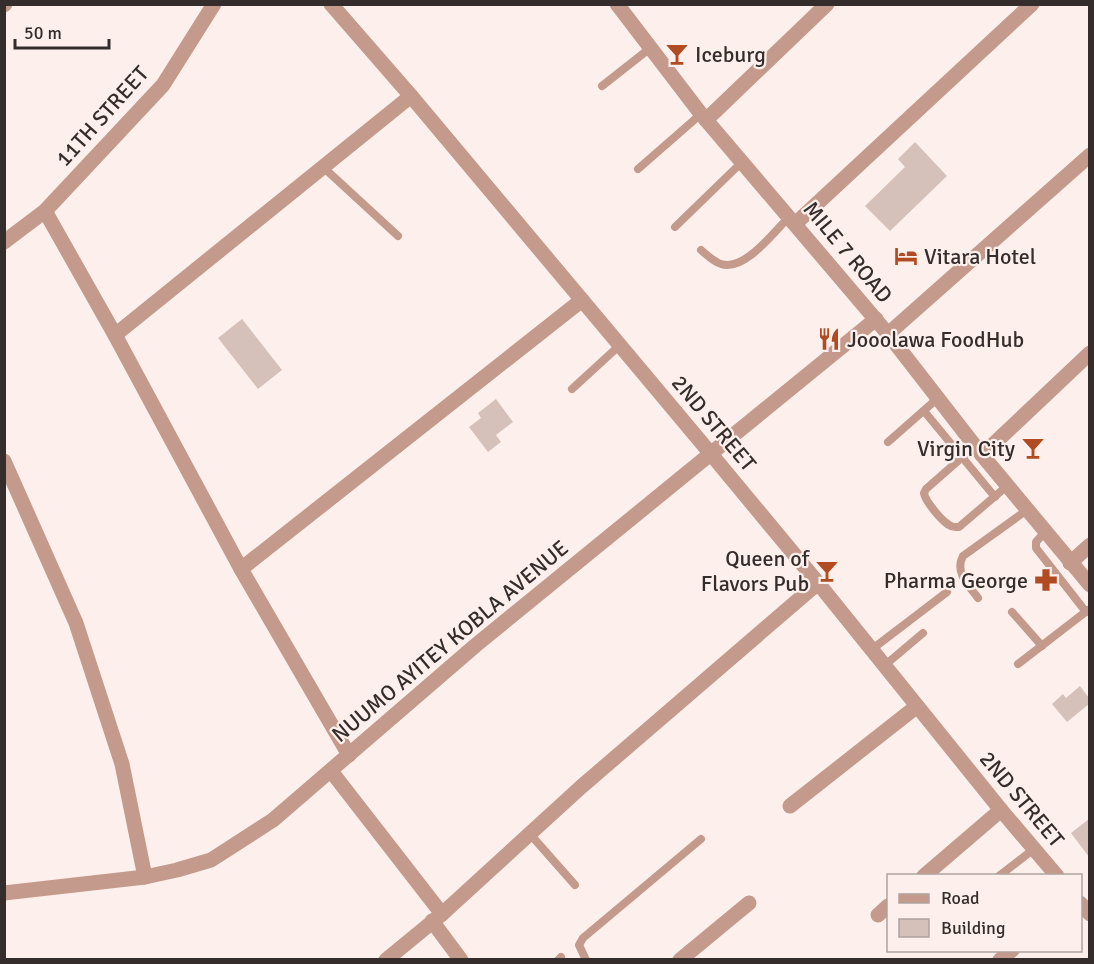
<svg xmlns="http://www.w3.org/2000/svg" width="1094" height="964" font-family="Signika,sans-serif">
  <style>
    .building { fill: #d5c1ba }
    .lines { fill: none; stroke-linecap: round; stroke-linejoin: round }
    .service { stroke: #c39a8b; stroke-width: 8 }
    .minor { stroke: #c39a8b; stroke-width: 15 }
    .tertiary { stroke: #c39a8b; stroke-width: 15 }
    .labels { text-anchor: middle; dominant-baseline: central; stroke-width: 4.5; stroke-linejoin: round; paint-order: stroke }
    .poi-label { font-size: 22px; fill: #352d2b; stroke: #fdf0ec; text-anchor: start }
    .street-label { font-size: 22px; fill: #352d2b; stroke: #fdf0ec }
  </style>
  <rect width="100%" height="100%" fill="#fdf0ec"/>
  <g class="building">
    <path d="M 915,142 L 947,176 L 890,231 L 865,206 L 905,167 L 898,159 Z"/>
    <path d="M 242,319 L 282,370 L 258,389 L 218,338 Z"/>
    <path d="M 496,399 L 513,422 L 496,435 L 501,442 L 488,452 L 469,427 L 481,418 L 478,413 Z"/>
    <path d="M 1080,686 L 1089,698 L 1089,704 L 1067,722 L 1052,704 L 1063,694 L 1066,698 Z"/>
    <path d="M 1089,819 L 1089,857 L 1071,833 Z"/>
  </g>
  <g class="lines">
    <g class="service">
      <path d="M 602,86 L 649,49"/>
      <path d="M 323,167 L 398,236"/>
      <path d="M 638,169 L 701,114"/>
      <path d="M 675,227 L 742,162"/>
      <path d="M 701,250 C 707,255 714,262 721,264 C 744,272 774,232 789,217"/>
      <path d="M 572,389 L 620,345"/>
      <path d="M 924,411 L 995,497"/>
      <path d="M 888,442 L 938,398"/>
      <path d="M 975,446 L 926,489 L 924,493 C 925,501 941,520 949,525 C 953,528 954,527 959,527 L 1007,486"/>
      <path d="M 1045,532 L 1036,542 L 1036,548 L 1086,612"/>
      <path d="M 978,598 C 969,586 954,572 963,556 L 1027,510"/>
      <path d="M 1012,612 L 1042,646"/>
      <path d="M 871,650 L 947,592"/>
      <path d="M 1018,664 L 1088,610"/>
      <path d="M 884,666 L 923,633"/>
      <path d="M 530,834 L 575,885"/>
      <path d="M 999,876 L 1034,849"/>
      <path d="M 558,960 L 561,957"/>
      <path d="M 586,960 L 579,945 L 583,938 L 701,839"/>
    </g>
    <g class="minor">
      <path d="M 331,4 L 411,96 L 711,454 L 818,583 L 1001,810 L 1057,876"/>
      <path d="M 706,120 L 827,4"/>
      <path d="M 45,211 L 115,335 L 241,569 L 349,755"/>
      <path d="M 795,224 L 1032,4"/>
      <path d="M 4,242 L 45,211 L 163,85 L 214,4"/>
      <path d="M 888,334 L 1090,155"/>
      <path d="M 115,335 L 411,96"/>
      <path d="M 982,455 L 1090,353"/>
      <path d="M 4,461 L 76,623 L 122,764 L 145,877"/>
      <path d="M 1070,563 L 1090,545"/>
      <path d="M 241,569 L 582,300"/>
      <path d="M 331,771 L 442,914"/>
      <path d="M 790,806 L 916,707"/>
      <path d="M 924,876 L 1001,810"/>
      <path d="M 4,893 L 145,877 L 177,870 L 211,860 L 273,820 L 476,645 L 876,319"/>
      <path d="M 1080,903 L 1090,914"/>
      <path d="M 878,915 L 888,906"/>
      <path d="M 432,921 L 461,960"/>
      <path d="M 386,960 L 442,914 L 581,787 L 818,583"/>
      <path d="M 680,960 L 749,903"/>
      <path d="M 1000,960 L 1012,950"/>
    </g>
    <g class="tertiary">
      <path d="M 617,4 L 701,114 L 888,334 L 982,455 L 1090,585"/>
      <path d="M 4,5 L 5,4"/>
    </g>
  </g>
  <defs>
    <g id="bar-bare" transform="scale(1.8)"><path d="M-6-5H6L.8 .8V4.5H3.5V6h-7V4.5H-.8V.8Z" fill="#b14b21" stroke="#fdf0ec" stroke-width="2.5" paint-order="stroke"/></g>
    <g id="hotel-bare" transform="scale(1.8)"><path d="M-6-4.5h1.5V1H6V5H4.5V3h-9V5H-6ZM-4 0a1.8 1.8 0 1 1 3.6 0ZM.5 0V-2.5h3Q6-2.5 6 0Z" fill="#b14b21" stroke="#fdf0ec" stroke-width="2.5" paint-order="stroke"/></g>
    <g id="restaurant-bare" transform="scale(1.8)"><path d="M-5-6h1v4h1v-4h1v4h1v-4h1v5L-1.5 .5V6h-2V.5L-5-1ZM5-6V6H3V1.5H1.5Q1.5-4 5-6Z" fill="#b14b21" stroke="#fdf0ec" stroke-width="2.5" paint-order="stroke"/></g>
    <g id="pharmacy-bare" transform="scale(1.8)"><path d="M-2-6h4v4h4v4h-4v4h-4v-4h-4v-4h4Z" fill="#b14b21" stroke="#fdf0ec" stroke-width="2.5" paint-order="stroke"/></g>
  </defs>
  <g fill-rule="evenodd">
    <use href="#bar-bare" x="677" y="54"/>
    <use href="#hotel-bare" x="906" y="256"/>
    <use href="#restaurant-bare" x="829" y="339"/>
    <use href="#bar-bare" x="1033" y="448"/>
    <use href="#bar-bare" x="827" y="571"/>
    <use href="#pharmacy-bare" x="1046" y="580"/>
  </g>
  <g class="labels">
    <g class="poi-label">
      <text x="695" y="54">Iceburg</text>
      <text x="924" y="256">Vitara Hotel</text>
      <text x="847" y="339">Jooolawa FoodHub</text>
      <text x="1015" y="448" text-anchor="end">Virgin City</text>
      <text x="809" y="558" text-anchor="end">Queen of<tspan x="809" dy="25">Flavors Pub</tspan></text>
      <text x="1028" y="580" text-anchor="end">Pharma George</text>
    </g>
    <g class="street-label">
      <text transform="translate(102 116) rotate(-48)">11TH STREET</text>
      <text transform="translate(848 252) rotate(50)">MILE 7 ROAD</text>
      <text transform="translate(714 423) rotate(50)">2ND STREET</text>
      <text transform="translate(450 641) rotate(-40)">NUUMO AYITEY KOBLA AVENUE</text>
      <text transform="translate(1022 799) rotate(50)">2ND STREET</text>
    </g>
  </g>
  <rect width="1094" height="964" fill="none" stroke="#352d2b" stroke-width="12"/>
  <rect x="887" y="874" width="195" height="78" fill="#fdf0ec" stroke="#ada29f" stroke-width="1.5"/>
  <rect x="899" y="894" width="30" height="9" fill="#c39a8b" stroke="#ada29f" stroke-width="1.5"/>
  <text x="941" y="904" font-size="18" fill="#352d2b">Road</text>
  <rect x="899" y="919" width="30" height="18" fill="#d5c1ba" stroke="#ada29f" stroke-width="1.5"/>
  <text x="941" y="934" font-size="18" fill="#352d2b">Building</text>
  <path d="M15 39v9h94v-9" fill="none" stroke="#352d2b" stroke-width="3"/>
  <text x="24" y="39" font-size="18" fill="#352d2b" stroke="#fdf0ec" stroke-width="4.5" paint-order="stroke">50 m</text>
</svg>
